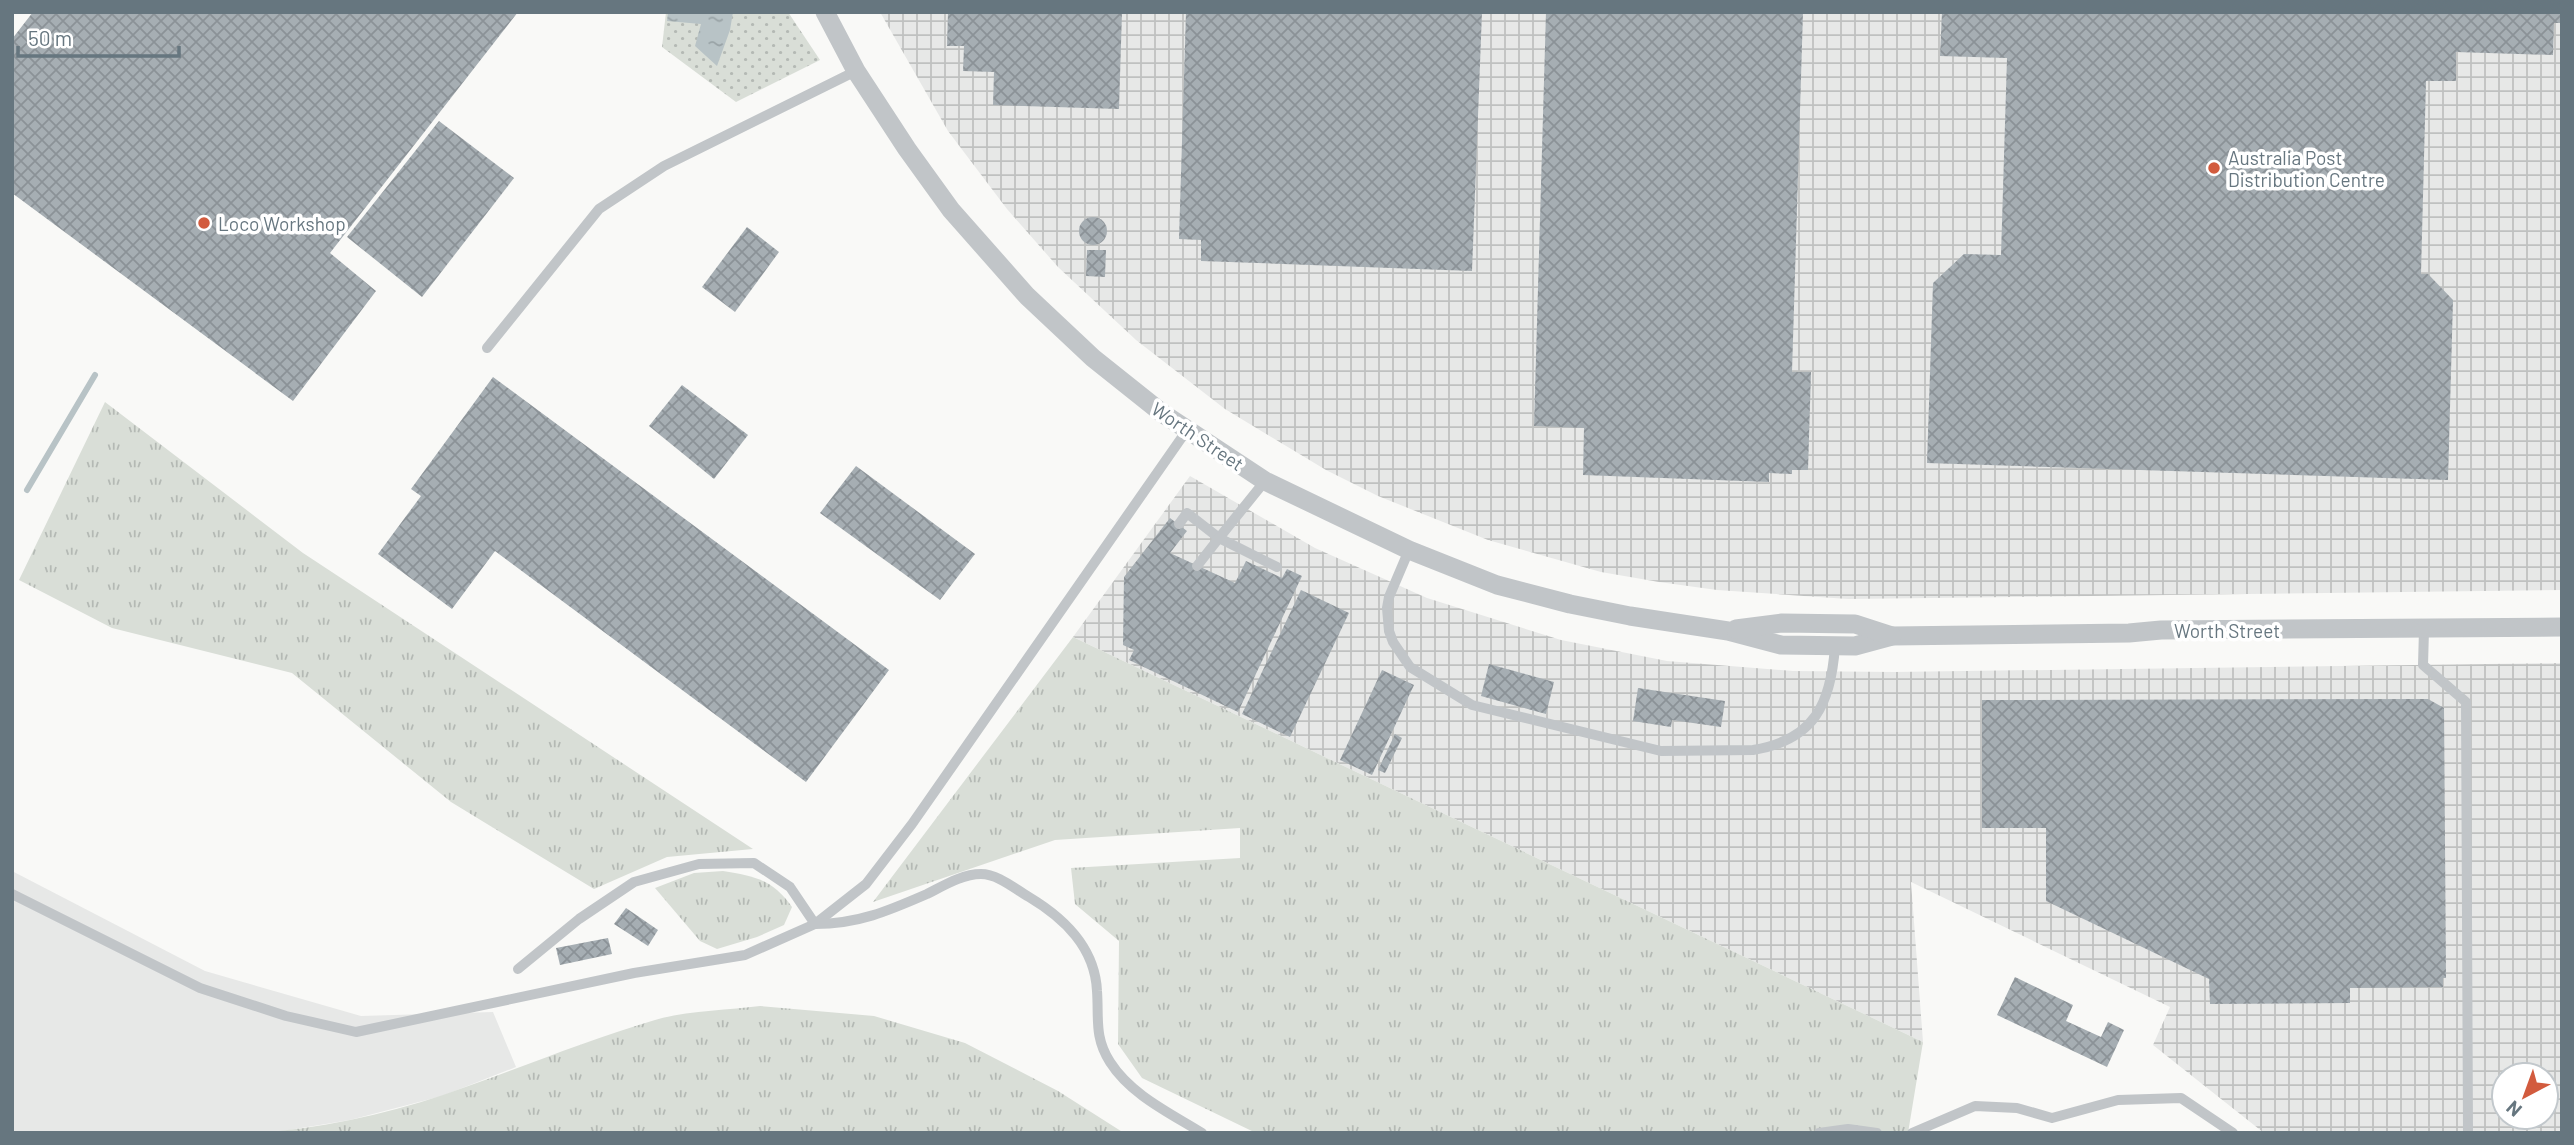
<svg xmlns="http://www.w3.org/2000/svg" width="2574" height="1145" font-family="Barlow,sans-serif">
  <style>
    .built { fill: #e7e8e7 }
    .industrial { fill: url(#industrial-grid); fill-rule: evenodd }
    .grass { fill: url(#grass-tufts) }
    .park { fill: url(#park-dots) }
    .water { fill: url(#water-ripples) }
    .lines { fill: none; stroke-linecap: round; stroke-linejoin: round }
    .stream { stroke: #b8c3c6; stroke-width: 6 }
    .building { fill: url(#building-cross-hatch) }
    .lane { stroke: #c1c5c8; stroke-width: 10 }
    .street { stroke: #c1c5c8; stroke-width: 19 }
    .poi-dot { fill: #d25b3e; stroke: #fff; stroke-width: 2.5 }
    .labels { text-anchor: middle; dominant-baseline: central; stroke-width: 7; stroke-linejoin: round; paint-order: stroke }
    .poi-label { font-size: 19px; fill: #66767f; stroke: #fff; text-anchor: start }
    .street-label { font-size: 19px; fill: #66767f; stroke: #fff }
  </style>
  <defs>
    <pattern id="industrial-grid" width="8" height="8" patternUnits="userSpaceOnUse" patternTransform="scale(1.75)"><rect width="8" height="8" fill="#e7e8e7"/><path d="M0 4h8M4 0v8" fill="none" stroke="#bfc1c0"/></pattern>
    <pattern id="grass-tufts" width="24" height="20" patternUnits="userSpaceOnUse" patternTransform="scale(1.75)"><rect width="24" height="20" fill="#d9ded7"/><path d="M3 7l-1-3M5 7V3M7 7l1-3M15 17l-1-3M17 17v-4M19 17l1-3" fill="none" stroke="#b4b9b4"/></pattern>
    <pattern id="park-dots" width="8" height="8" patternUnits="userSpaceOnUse" patternTransform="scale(1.75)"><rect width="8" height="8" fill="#d9ded7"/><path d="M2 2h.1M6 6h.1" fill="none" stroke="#b4b9b4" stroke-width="1.8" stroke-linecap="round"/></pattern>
    <pattern id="water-ripples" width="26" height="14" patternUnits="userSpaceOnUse" patternTransform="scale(1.75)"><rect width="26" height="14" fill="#b8c3c6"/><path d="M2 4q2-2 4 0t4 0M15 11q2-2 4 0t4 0" fill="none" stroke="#99a3a6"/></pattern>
    <pattern id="building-cross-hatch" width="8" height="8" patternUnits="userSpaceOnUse" patternTransform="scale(1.75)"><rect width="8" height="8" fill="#a6aeb3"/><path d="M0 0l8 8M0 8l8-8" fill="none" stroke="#8b9297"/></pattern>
  </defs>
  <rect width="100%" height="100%" fill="#f9f9f7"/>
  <path class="built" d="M 12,871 L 205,971 L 361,1016 L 493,1012 L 516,1067 L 442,1096 L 350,1120 L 283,1131 L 12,1133 Z"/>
  <g class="industrial">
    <path d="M 880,12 L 2562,12 L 2562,590 L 1848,599 L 1717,590 L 1659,582 L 1601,572 L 1488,540 L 1378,496 L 1326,470 L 1225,409 L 1136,340 L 1058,267 L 1007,209 L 948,131 Z"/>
    <path d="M 1190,476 L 1315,548 L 1427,598 L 1561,640 L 1667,661 L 1793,671 L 1894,672 L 2562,663 L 2562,1133 L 2264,1133 L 2153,1045 L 2170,1007 L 1911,882 L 1923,1042 L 1073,637 ZM 2504,1075 L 2546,1075 L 2546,1117 L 2504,1117 Z"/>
  </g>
  <g class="grass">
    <path d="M 105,402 L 303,553 L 753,849 L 667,857 L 594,889 L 451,802 L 292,673 L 112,628 L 19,580 Z"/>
    <path d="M 1073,637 L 1923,1042 L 1908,1133 L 1256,1133 L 1142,1078 L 1118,1044 L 1119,941 L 1075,904 L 1071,868 L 1240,858 L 1240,828 L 1055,840 L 873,902 Z"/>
    <path d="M 723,871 C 755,876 773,880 792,907 L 784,925 L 757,937 L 717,949 L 700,941 L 655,888 L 694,873 Z"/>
    <path d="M 760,1006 L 874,1016 L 965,1043 L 1058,1091 L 1124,1133 L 255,1133 C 318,1129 383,1115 443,1095 C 514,1071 583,1041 655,1020 C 685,1011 728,1010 760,1006 Z"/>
  </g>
  <path class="park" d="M 666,12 L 788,12 L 820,60 L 736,102 L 662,47 Z"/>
  <path class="water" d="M 668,12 L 733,12 L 730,30 L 717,66 L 695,46 L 701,24 L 667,21 Z"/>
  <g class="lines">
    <path class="stream" d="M 27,490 L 95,375"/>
  </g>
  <g class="building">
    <path d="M 33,12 L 518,12 L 330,253 L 376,291 L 293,401 L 12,193 L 12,39 Z"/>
    <path d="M 948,12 L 1122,12 L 1119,109 L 993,105 L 994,72 L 963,71 L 964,46 L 947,46 Z"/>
    <path d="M 1186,12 L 1482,12 L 1472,271 L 1201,261 L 1201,240 L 1179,239 Z"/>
    <path d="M 1546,12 L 1803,12 L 1792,372 L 1811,372 L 1808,470 L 1792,470 L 1792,474 L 1769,473 L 1769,482 L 1583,475 L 1584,428 L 1534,426 Z"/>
    <path d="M 1942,12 L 2562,12 L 2562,23 L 2554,23 L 2553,55 L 2456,52 L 2456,81 L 2426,81 L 2421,274 L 2428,274 L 2453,300 L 2448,480 L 1927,463 L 1933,283 L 1964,254 L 2001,255 L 2007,58 L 1940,56 Z"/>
    <path d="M 439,121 L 514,178 L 422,297 L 347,237 Z"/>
    <circle cx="1093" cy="231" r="14"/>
    <path d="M 747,227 L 779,252 L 735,312 L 702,287 Z"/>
    <path d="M 1087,250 L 1106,250 L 1105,277 L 1086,276 Z"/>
    <path d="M 493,377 L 889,670 L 806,782 L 495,551 L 452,609 L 378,554 L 421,496 L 411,489 Z"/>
    <path d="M 682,385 L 748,435 L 714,479 L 649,426 Z"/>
    <path d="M 856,466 L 975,554 L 940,600 L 820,513 Z"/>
    <path d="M 1170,518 L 1187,531 L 1170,553 L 1235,583 L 1246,561 L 1282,578 L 1287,569 L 1302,576 L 1238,712 L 1129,660 L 1134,650 L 1123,645 L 1124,577 Z"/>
    <path d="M 1301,590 L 1349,613 L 1290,737 L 1242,714 Z"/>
    <path d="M 1489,664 L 1554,682 L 1546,714 L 1481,696 Z"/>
    <path d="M 1382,670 L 1414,685 L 1372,775 L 1340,760 Z"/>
    <path d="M 1638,688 L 1725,701 L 1721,727 L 1672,720 L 1671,727 L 1633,721 Z"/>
    <path d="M 2428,699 L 2444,708 L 2446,978 L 2443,978 L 2443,987 L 2350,988 L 2350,1003 L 2210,1004 L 2209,979 L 2046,901 L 2046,828 L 1982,828 L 1982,700 Z"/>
    <path d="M 1395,734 L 1402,738 L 1385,773 L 1378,770 Z"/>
    <path d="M 626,908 L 658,930 L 648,946 L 614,924 Z"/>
    <path d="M 608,938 L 612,954 L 560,965 L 556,948 Z"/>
    <path d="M 2015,977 L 2073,1005 L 2066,1021 L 2101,1037 L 2108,1022 L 2124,1030 L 2107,1067 L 1997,1015 Z"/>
  </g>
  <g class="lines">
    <g class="lane">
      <path d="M 487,348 L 599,209 L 664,166 L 856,71"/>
      <path d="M 1179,524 L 1187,513 L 1219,538 L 1265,481"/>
      <path d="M 1409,550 L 1389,597 L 1387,608 L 1389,631 L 1393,642 L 1410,667 L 1472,705 L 1661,751 L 1753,750 C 1815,740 1831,703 1835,646"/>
      <path d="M 1197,566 L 1219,538 L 1277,567"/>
      <path d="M 2424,630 L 2423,665 L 2466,702 L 2468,1133"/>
      <path d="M 12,894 L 200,988 L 286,1016 L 356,1032 L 634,973 L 745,955 L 815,924 L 866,884 L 912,824 L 1187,430"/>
      <path d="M 518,969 L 579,919 L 634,882 L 699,864 L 754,863 L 790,887 L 815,924 C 858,924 888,911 927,894 C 943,886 962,874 981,874 C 998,874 1015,889 1029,897 C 1064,918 1095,947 1097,991 C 1099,1018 1094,1037 1110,1062 C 1131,1095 1170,1113 1202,1133"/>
      <path d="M 1819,1133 L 1848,1129 L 1877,1133"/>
      <path d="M 1912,1133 L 1975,1106 L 2017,1108 L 2052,1118 L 2118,1100 L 2181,1098 L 2233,1133"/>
    </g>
    <g class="street">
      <path d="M 825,12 L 856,71 L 907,149 L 951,210 L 1027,296 L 1093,358 L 1162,413 L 1265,481 L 1409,550 L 1497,585 L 1570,604 L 1630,616 L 1728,631 L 1781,645 L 1855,646 L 1892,636 L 2129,633 L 2161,630 L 2562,627"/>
      <path d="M 1736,629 L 1782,623 L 1855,624 L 1892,636"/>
    </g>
  </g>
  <g class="poi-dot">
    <circle cx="2214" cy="168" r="7"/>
    <circle cx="204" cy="223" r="7"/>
  </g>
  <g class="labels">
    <g class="poi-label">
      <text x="2228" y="157">Australia Post<tspan x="2228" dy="22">Distribution Centre</tspan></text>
      <text x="218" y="223">Loco Workshop</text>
    </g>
    <g class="street-label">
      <text transform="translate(1198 436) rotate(34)">Worth Street</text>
      <text x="2227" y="630">Worth Street</text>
    </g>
  </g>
  <rect width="2574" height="1145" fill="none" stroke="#66767f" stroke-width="28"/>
  <g transform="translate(2525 1096) rotate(221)"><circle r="33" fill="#ffffff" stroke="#c2c8cc" stroke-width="2"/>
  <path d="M0-5L12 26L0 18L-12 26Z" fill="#d25b3e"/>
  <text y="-10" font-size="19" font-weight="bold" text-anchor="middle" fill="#66767f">N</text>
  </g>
  <path d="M18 46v10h161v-10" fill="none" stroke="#66767f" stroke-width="3.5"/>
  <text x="28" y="46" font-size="21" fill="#66767f" stroke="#ffffff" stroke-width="5" paint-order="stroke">50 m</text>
</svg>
